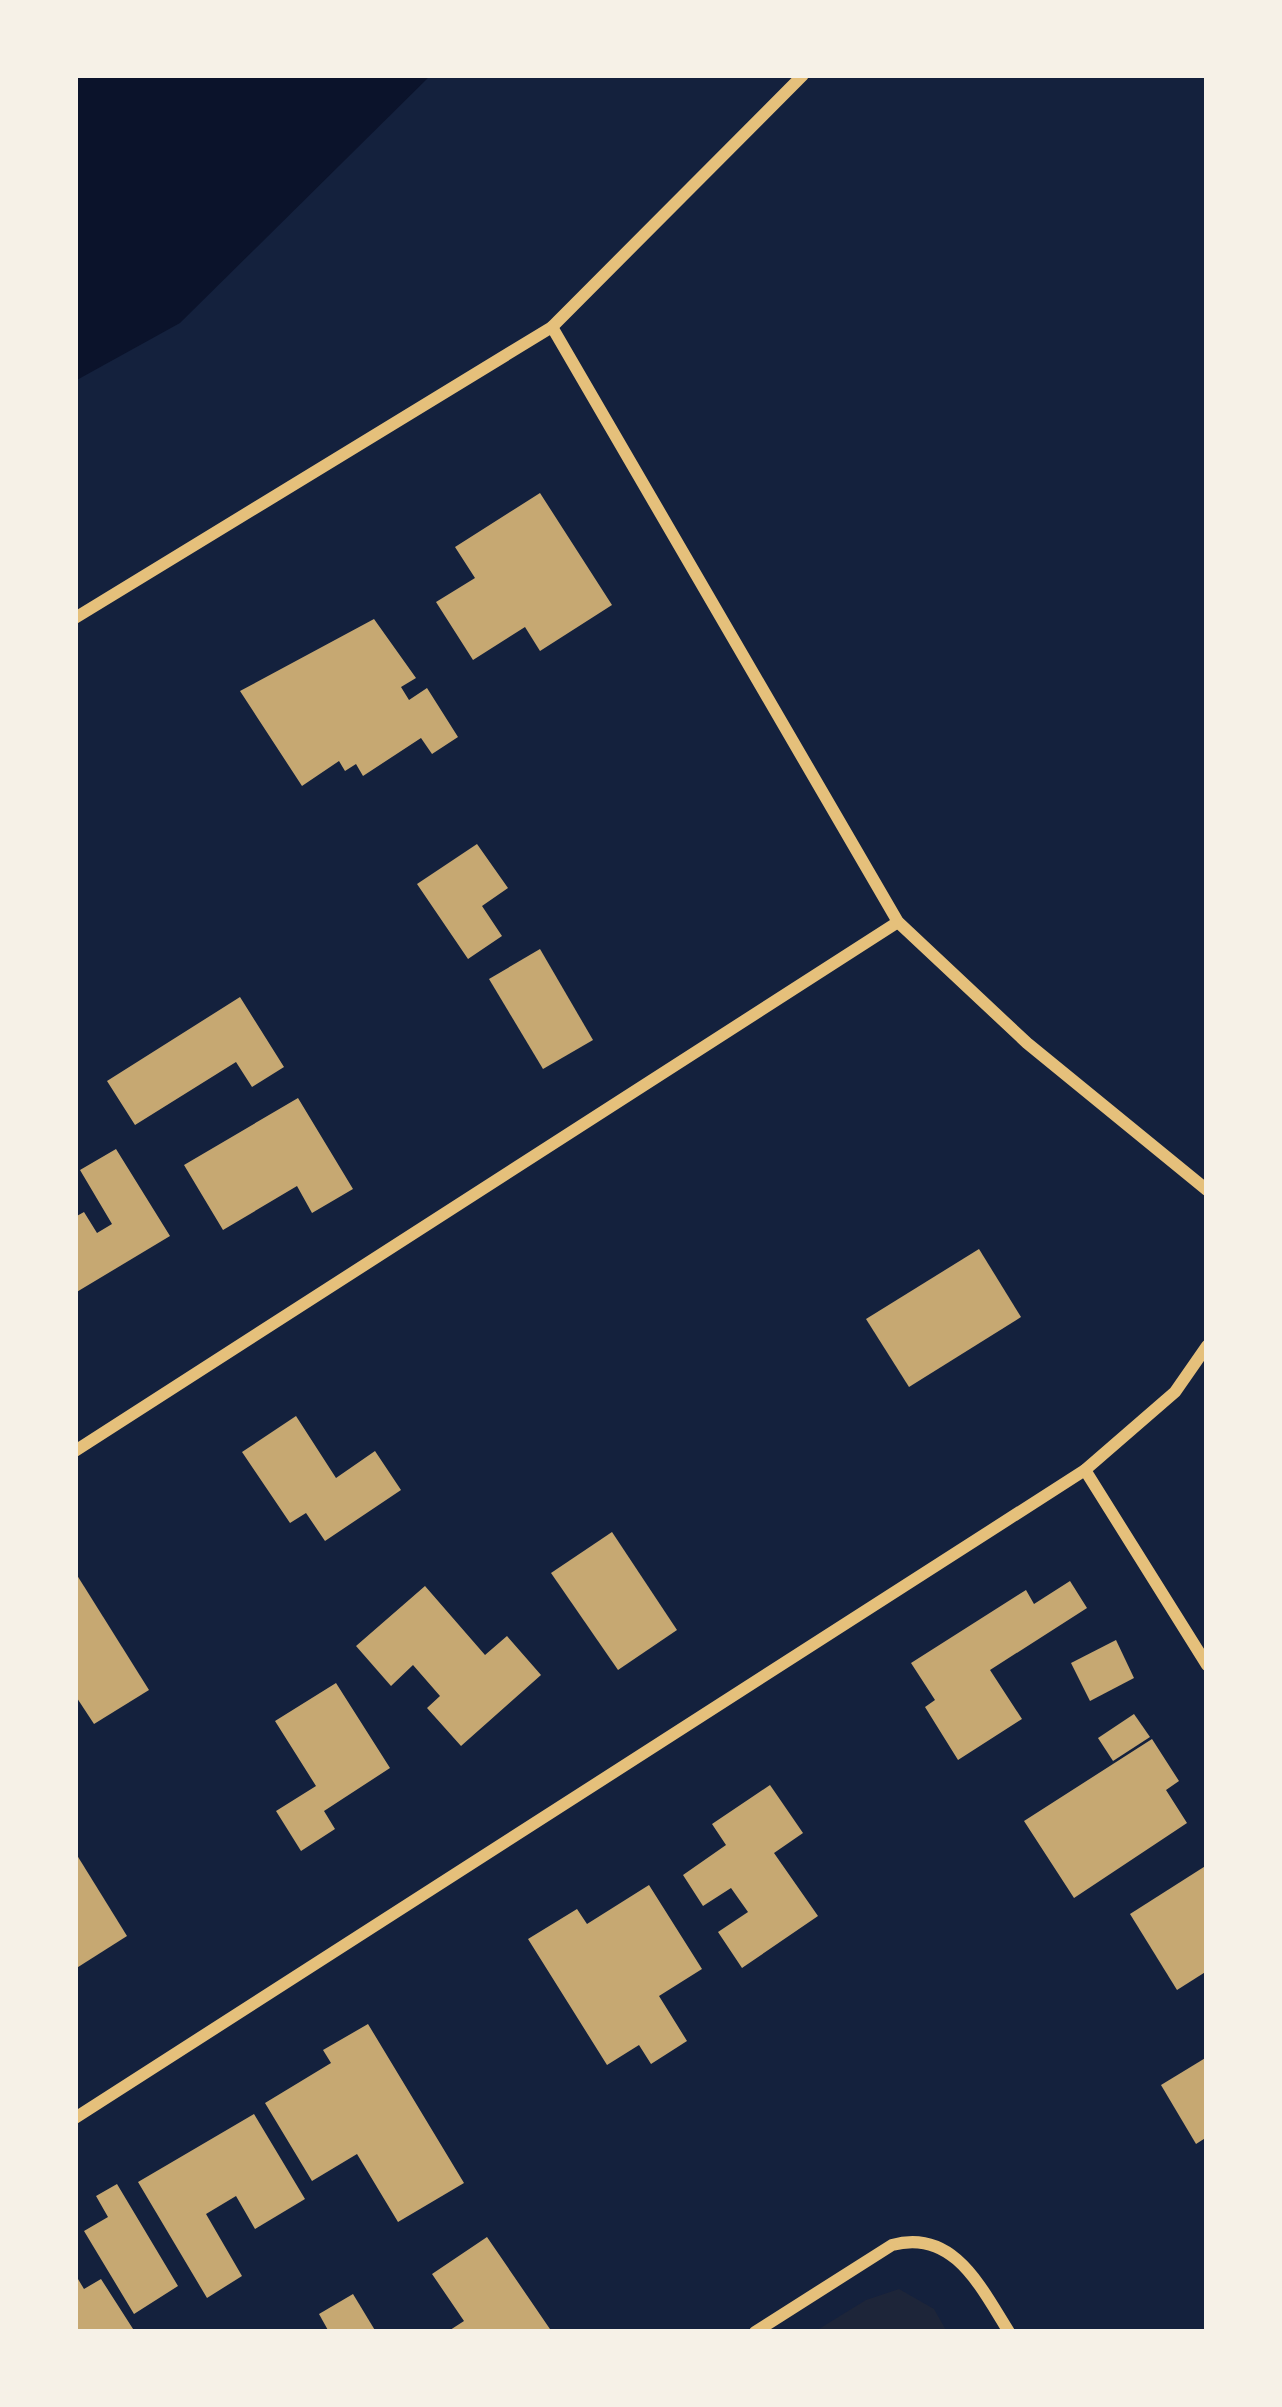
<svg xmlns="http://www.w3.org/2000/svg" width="1282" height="2407" font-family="'Titillium Web',sans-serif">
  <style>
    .green { fill: #1d2539 }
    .water { fill: #0b132b }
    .building { fill: #c6a872 }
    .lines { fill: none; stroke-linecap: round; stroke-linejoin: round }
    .minor { stroke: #e5c07b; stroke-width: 12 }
  </style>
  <rect width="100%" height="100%" fill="#14213d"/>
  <path class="green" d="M 899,2289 L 934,2309 L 947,2332 L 814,2332 L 866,2300 Z"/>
  <path class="water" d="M 75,75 L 431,75 L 180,323 L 75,381 Z"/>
  <g class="building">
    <path d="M 540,493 L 612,605 L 540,651 L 525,627 L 473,660 L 436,602 L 475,578 L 455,547 Z"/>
    <path d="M 374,619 L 416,678 L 401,687 L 409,700 L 427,688 L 458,737 L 432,754 L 421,738 L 363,776 L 356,764 L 345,771 L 339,761 L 302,786 L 240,691 Z"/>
    <path d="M 477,844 L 508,888 L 482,906 L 502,936 L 468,959 L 417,884 Z"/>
    <path d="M 540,949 L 593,1040 L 543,1069 L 489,979 Z"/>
    <path d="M 240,997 L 284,1067 L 252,1087 L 236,1062 L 135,1125 L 107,1081 Z"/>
    <path d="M 298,1098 L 353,1189 L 312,1213 L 297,1186 L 223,1230 L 184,1165 Z"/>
    <path d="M 116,1149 L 170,1236 L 75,1293 L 75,1217 L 84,1212 L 97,1233 L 112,1224 L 80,1170 Z"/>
    <path d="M 979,1249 L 1021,1317 L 909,1387 L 866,1319 Z"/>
    <path d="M 296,1416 L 336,1478 L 375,1451 L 401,1490 L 325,1541 L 306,1513 L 290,1523 L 242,1452 Z"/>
    <path d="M 612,1532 L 677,1630 L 618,1670 L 551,1573 Z"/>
    <path d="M 75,1572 L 149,1690 L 94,1724 L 75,1695 Z"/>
    <path d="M 1070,1581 L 1087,1608 L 990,1670 L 1022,1719 L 958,1760 L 925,1707 L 935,1700 L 911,1663 L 1026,1590 L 1034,1604 Z"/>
    <path d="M 425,1586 L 485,1655 L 507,1636 L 541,1675 L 461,1746 L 427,1708 L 440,1696 L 413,1665 L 391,1686 L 356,1646 Z"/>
    <path d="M 1116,1640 L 1134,1678 L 1090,1701 L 1071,1663 Z"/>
    <path d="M 336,1683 L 390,1768 L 324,1811 L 335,1829 L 301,1851 L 276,1811 L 316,1786 L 275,1721 Z"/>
    <path d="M 1134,1714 L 1150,1737 L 1113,1761 L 1098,1738 Z"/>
    <path d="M 1152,1739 L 1179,1781 L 1166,1790 L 1187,1823 L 1074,1898 L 1024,1821 Z"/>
    <path d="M 770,1785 L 803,1833 L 774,1853 L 818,1916 L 742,1968 L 718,1932 L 748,1912 L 731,1888 L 703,1906 L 683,1875 L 726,1845 L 712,1824 Z"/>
    <path d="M 75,1852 L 127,1936 L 75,1969 Z"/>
    <path d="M 1207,1865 L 1207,1971 L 1177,1990 L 1130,1914 Z"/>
    <path d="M 649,1885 L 702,1969 L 659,1996 L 687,2041 L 651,2064 L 639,2045 L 607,2065 L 528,1939 L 577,1909 L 587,1924 Z"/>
    <path d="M 368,2024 L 464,2183 L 398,2222 L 357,2154 L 312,2181 L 265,2103 L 331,2063 L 323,2050 Z"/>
    <path d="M 1207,2057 L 1207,2137 L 1196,2144 L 1161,2085 Z"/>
    <path d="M 254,2114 L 305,2199 L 255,2229 L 236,2196 L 206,2214 L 242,2276 L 207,2298 L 138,2182 Z"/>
    <path d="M 117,2184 L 178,2286 L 134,2314 L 84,2231 L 108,2217 L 96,2196 Z"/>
    <path d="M 487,2237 L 552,2332 L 447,2332 L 464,2321 L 432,2274 Z"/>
    <path d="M 75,2274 L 84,2289 L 101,2279 L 135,2332 L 75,2332 Z"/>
    <path d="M 353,2294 L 376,2332 L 329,2332 L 319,2314 Z"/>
  </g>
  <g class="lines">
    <g class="minor">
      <path d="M 552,327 L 898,922 L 1027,1043 L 1207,1190"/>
      <path d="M 75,618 L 552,327 L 803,75"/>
      <path d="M 75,1451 L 898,922"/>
      <path d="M 1085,1470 L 1207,1665"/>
      <path d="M 75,2118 L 1085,1470 L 1175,1392 L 1207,1346"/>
      <path d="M 755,2332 L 892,2245 C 954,2228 981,2288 1009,2332"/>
    </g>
  </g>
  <rect width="1282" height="2407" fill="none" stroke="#f6f1e7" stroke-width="156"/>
</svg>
